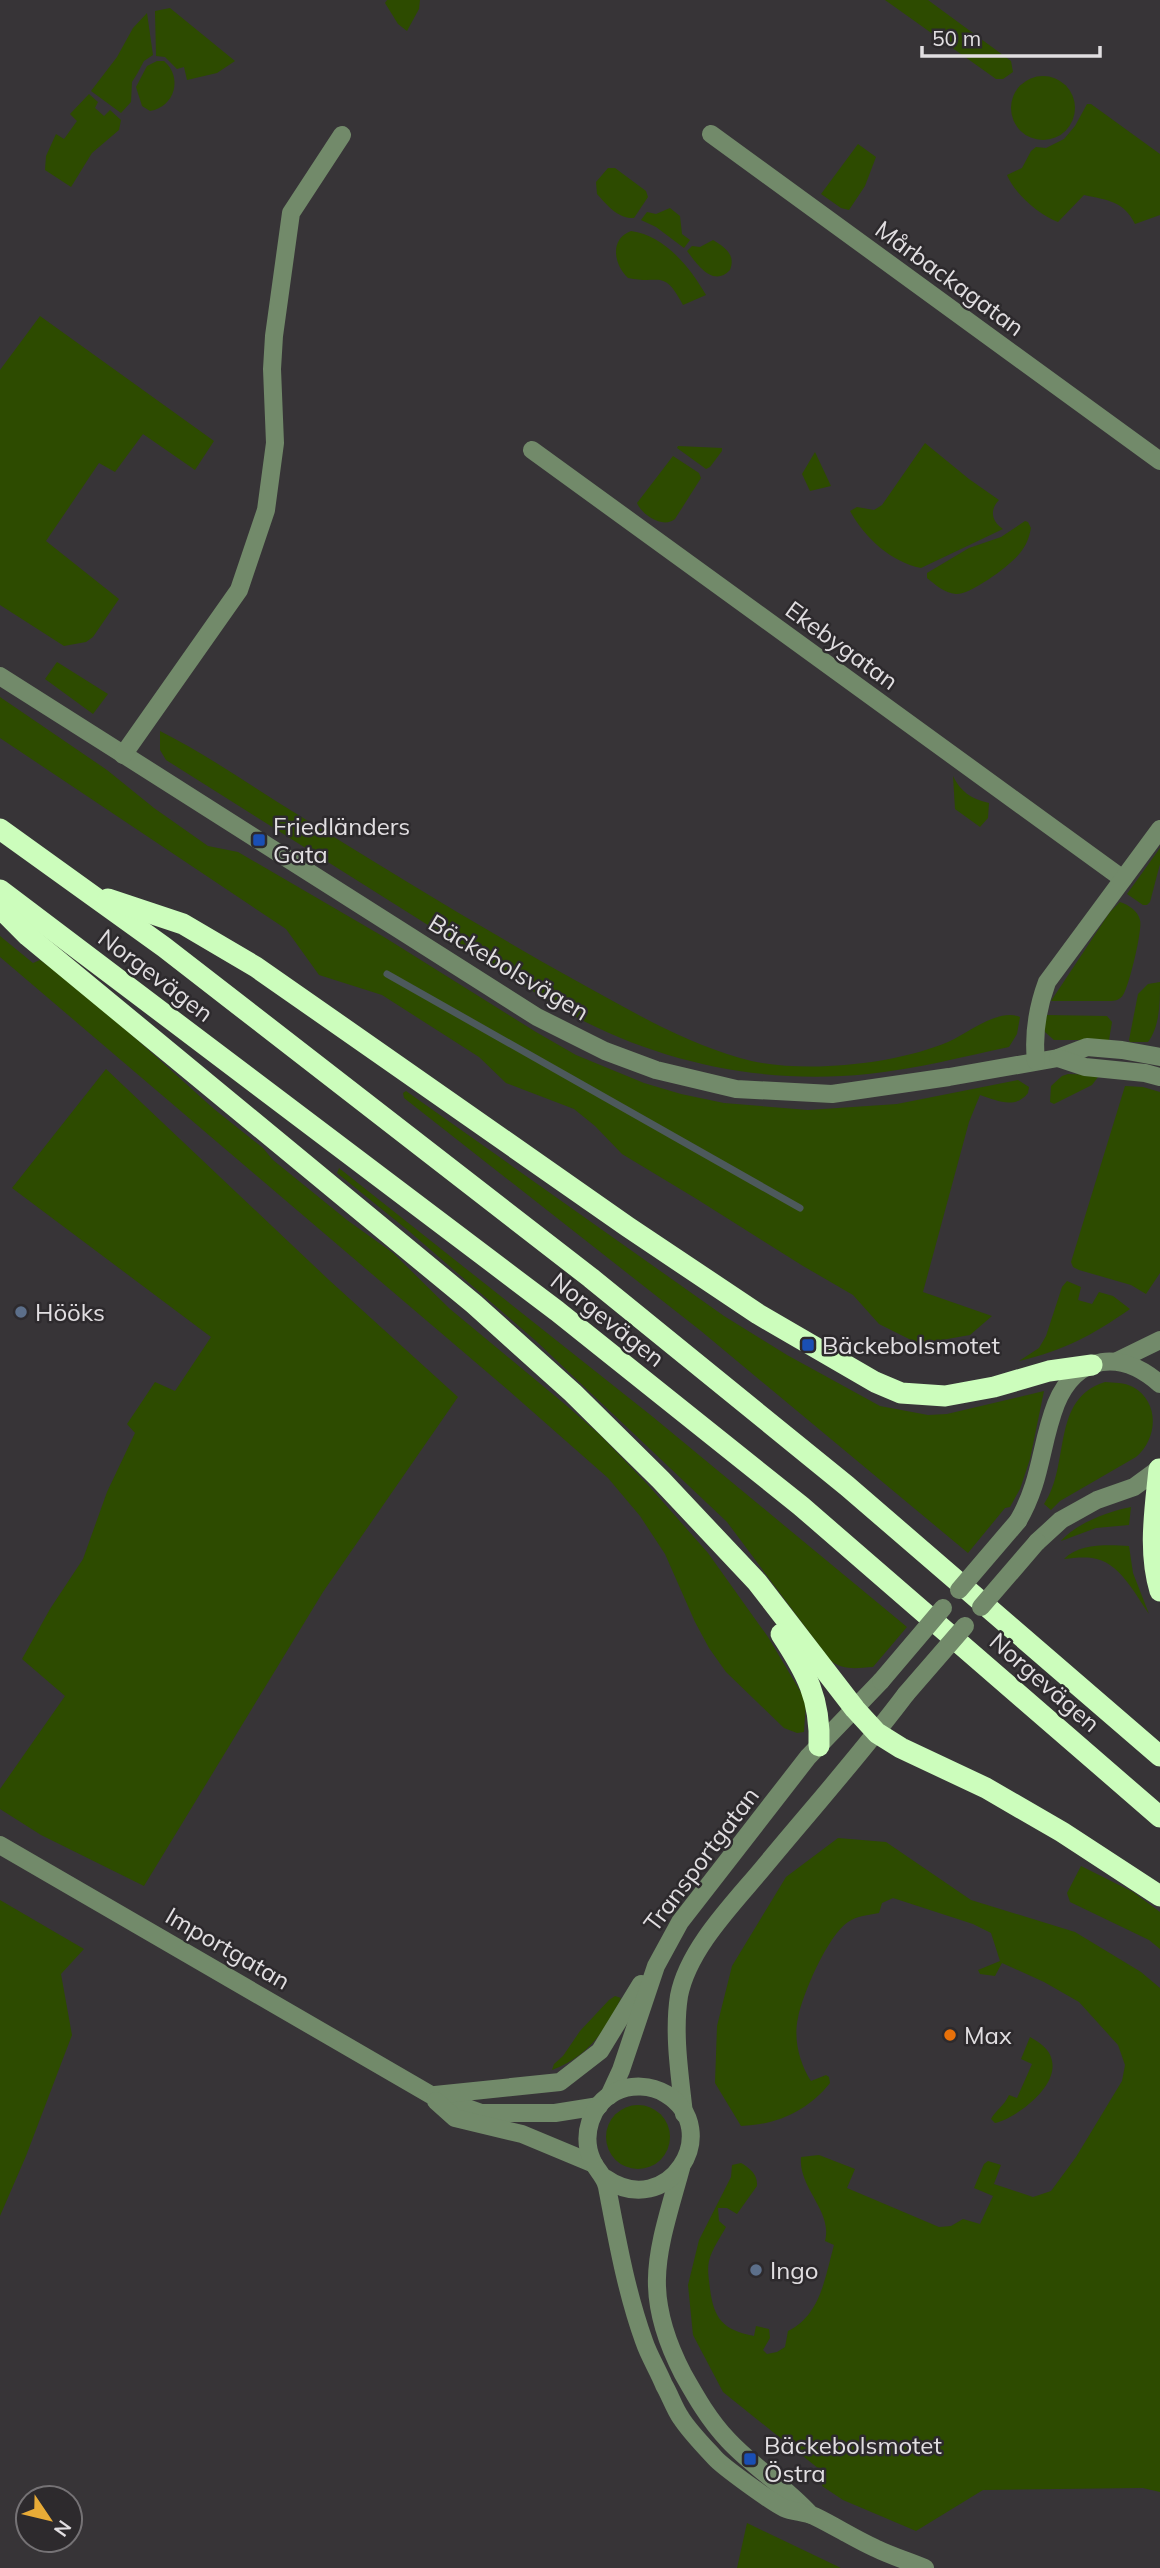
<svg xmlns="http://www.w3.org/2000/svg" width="1160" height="2568" font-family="Mulish,sans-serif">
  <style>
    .green { fill: #2d4b00 }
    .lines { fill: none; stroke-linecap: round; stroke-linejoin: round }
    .stream { stroke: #4d595c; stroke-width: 7 }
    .minor { stroke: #728a6a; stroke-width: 18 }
    .highway { stroke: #ccfdbc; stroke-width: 21 }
    .minor-bridge { stroke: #728a6a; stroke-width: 18 }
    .transit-dot { fill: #1a4fb4; stroke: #2d2a2d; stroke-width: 2.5 }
    .service-dot { fill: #5c6f8a; stroke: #2d2a2d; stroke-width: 2.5 }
    .food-dot { fill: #e8710a; stroke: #2d2a2d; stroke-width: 2.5 }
    .labels { text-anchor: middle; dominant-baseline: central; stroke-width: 5; stroke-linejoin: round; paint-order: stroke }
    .street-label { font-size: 24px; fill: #e1dee1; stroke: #2d2a2d }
    .poi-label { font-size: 24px; fill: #e1dee1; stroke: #2d2a2d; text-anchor: start }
  </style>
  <rect width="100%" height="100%" fill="#373437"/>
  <g class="green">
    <path d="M 387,0 L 420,0 L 419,9 L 407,31 L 398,24 L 385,3 Z"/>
    <path d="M 885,0 L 928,0 L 1011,61 L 1013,72 L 1003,79 L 996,79 Z"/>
    <path d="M 170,8 L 235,61 L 217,73 L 187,80 L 184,67 L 177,69 L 165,57 L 156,56 L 155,11 Z"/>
    <path d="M 147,13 L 153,55 L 144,61 L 137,74 L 132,82 L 131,102 L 121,113 L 91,91 L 117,57 L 133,28 Z"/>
    <path d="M 157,61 L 164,61 C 183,77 175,107 150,111 L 142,106 L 136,87 L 147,66 Z"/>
    <circle cx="1043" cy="108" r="32"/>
    <path d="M 89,94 L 98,102 L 95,108 L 104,116 L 110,110 L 121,120 L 119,130 L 92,153 L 71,187 L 45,170 L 46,156 L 56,134 L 64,139 L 77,121 L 70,114 Z"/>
    <path d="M 1087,104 L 1091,104 L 1160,154 L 1160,215 L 1135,224 C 1124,201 1107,200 1084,195 L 1058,222 C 1039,215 1014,193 1007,175 L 1022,168 L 1031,151 L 1036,147 L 1046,148 L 1064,139 L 1075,126 Z"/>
    <path d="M 858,144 L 876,157 L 865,186 L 849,210 L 841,208 L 821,194 Z"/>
    <path d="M 608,168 L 615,168 L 646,191 L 648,197 L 634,218 C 618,219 607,205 597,194 L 596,182 Z"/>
    <path d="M 670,208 L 680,216 L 682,234 L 690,240 L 684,248 L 656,227 L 641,220 L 647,212 L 656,214 Z"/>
    <path d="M 631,231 C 664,235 690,267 706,295 L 683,305 C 663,268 661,285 628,278 C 614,265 609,239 631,231 Z"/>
    <path d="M 713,240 C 725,247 736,255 730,270 C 713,288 697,264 687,251 L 692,246 L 700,247 Z"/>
    <path d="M 40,316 L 214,441 L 195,470 L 143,434 L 115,472 L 99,463 L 46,541 L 119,599 L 93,637 L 86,642 L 64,646 L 0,605 L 0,370 Z"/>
    <path d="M 925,443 L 969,479 L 999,500 C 989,510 992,522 1003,529 L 921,568 C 891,562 865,538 850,511 L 857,507 L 874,510 L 882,505 Z"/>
    <path d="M 678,446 L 722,448 L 722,451 L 710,467 L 706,469 L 677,448 Z"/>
    <path d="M 815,452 L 831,486 L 810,491 L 802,474 Z"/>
    <path d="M 673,456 L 699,473 L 701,478 L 675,519 C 663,529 642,515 637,503 Z"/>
    <path d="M 1025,521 L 1028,522 L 1031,528 C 1029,538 1026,546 1020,553 C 1011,565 970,595 956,594 C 944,593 936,585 927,578 L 927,573 L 969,548 L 1001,537 Z"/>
    <path d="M 57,662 L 108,694 L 93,714 L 45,679 Z"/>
    <path d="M 0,697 L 107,770 L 154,808 L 208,846 L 238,852 L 384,937 L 536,1032 L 576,1055 L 644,1083 L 681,1094 L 724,1103 L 808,1110 L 897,1104 L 1018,1080 L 1029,1087 L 1028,1093 C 1015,1110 996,1100 980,1095 L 969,1122 L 923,1292 L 992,1316 L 970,1335 L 919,1344 L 879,1324 L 853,1295 L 803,1266 L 695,1198 L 622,1154 L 595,1126 L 574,1109 L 506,1083 L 479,1057 L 382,995 L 319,975 L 286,929 L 0,738 Z"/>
    <path d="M 160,731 C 208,755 254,788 300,816 C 390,872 480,927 573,979 C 626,1008 680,1041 740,1058 C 797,1075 894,1065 948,1042 C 968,1033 998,1008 1020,1017 L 1017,1034 L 1009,1047 C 962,1057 916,1069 868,1074 C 760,1085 655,1062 561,1009 L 166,760 L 160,750 Z"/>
    <path d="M 953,776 C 960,791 971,799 989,803 L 988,818 L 980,827 L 955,809 Z"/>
    <path d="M 1160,848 L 1160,864 L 1150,902 L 1147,905 L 1143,905 L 1127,894 Z"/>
    <path d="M 1120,902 C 1129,905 1138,911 1140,920 C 1143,928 1129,987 1123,995 C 1120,1000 1115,1001 1109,1001 L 1051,1001 L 1110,912 Z"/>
    <path d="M 0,936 L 33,963 L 40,960 L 84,992 L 214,1109 L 263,1148 L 273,1160 L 347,1220 L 393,1253 L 450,1309 L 567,1406 L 600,1435 L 648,1485 L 708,1553 L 768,1637 L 806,1701 L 804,1732 L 797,1733 L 784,1728 L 726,1672 L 709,1648 L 695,1622 L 665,1554 L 640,1516 L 608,1478 L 508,1390 L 0,957 Z"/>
    <path d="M 1160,982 C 1160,1002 1160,1026 1148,1042 L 1130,1042 L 1129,1040 L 1138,994 L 1148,984 Z"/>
    <path d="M 1047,1015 L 1107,1016 L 1112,1022 L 1109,1040 L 1054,1040 L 1045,1032 L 1044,1017 Z"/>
    <path d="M 106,1069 L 329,1280 L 458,1397 L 323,1592 L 144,1886 L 41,1835 L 0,1809 L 0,1789 L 65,1696 L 22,1659 L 50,1609 L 83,1559 L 107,1492 L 135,1433 L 127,1424 L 155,1382 L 175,1391 L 211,1337 L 12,1188 Z"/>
    <path d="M 1068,1074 L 1096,1075 L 1098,1077 L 1092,1085 L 1054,1104 L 1050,1102 L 1051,1086 L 1062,1076 Z"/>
    <path d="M 1125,1086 L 1143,1087 L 1160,1092 L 1160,1273 L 1146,1294 L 1131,1285 L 1079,1270 L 1073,1267 L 1071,1262 Z"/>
    <path d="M 406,1091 L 724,1316 L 787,1355 L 880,1406 L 928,1415 L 947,1414 L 1044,1391 L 1030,1459 L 1020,1489 L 1010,1507 L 1005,1508 L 968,1553 L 701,1331 L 404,1098 L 403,1093 Z"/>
    <path d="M 339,1168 L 653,1417 L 907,1627 L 873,1667 C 857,1668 843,1671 830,1660 L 727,1522 L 536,1341 L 410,1232 L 337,1173 Z"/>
    <path d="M 1067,1281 L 1081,1287 L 1078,1300 L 1092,1304 L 1099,1292 L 1113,1296 L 1130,1309 C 1091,1336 1065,1350 1019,1361 L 1039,1348 L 1046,1336 L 1062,1287 Z"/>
    <path d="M 1105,1382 C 1114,1383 1124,1382 1133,1387 C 1160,1402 1158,1439 1136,1457 L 1060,1501 L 1051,1510 L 1044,1504 C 1071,1465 1050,1399 1105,1382 Z"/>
    <path d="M 1131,1507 L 1129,1525 L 1096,1528 L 1061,1541 C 1075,1524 1109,1511 1131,1507 Z"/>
    <path d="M 1129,1546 L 1133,1573 L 1149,1614 C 1135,1594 1119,1561 1092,1558 C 1083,1557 1073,1558 1064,1559 C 1080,1543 1108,1545 1129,1546 Z"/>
    <path d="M 838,1838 L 886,1842 L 971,1900 L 1075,1932 L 1141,1972 L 1160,1988 L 1160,2492 L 1143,2488 L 983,2490 L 916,2531 L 843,2500 L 822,2486 L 824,2473 L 723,2392 L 693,2335 L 688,2285 L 699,2240 L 731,2177 L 732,2165 L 741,2163 C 750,2168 758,2175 757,2186 L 737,2214 L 727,2208 L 718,2208 L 719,2221 L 726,2227 C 720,2238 712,2249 709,2261 C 707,2270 709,2280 710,2289 C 714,2319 723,2330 754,2336 L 756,2326 L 769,2329 L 770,2338 L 763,2350 L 767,2354 L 777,2352 L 785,2347 L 788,2331 C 821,2315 825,2277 834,2245 L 825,2241 C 833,2211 798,2188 801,2157 L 819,2155 L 855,2169 L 847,2188 L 939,2227 L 951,2226 L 963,2219 L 980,2224 L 993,2196 L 974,2188 L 984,2164 L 988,2161 L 1001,2165 L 994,2184 L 1033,2197 L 1051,2191 L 1076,2157 L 1122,2081 L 1125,2065 L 1118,2045 L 1079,2002 L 1044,1982 L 1002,1963 L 995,1976 L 980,1974 L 978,1970 L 1000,1961 L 991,1933 L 973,1924 L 893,1898 L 882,1903 L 879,1913 C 868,1915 857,1916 848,1922 C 828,1935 802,1995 798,2018 C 793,2039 800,2064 811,2081 L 826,2075 L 829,2077 L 830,2083 C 808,2111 776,2125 741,2126 L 715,2083 L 717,2026 L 732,1966 L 786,1877 Z"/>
    <path d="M 1081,1866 L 1133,1892 L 1160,1912 L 1160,1949 L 1149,1940 L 1070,1902 L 1067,1893 Z"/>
    <path d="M 0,1900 L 84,1949 L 61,1974 L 72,2035 L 26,2156 L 0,2216 Z"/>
    <path d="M 615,1996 L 621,1998 C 606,2031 587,2057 552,2070 L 554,2064 L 563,2056 L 580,2031 L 609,2000 Z"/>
    <path d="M 1030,2037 C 1040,2043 1050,2049 1052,2061 C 1058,2087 1016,2118 995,2123 L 991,2119 C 996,2110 1004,2106 1009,2095 L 1017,2098 L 1032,2064 L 1021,2059 Z"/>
    <circle cx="638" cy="2137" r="32"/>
    <path d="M 747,2523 L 841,2568 L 737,2568 Z"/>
  </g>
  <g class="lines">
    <path class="stream" d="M 387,974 L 800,1208"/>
    <g class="minor">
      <path d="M 711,134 L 1160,461"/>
      <path d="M 532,450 L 1123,879"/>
      <path d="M 0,676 L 537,1017 L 605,1051 L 656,1070 L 736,1089 L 832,1094 L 949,1077 L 1058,1058 L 1087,1047 L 1122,1050 L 1160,1057"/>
      <path d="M 123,755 L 239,590 L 266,510 L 275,443 L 272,369 L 274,336 L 291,213 L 342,135"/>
      <path d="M 1058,1058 L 1085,1067 L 1145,1073 L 1160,1077"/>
      <path d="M 1036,1061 C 1033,1033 1037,1009 1047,982 L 1160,829"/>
      <path d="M 1117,1361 L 1160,1340"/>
      <path d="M 1018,1521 C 1042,1480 1040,1445 1056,1404 C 1077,1353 1122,1350 1160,1384"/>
      <path d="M 1037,1542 L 1061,1520 L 1097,1500 L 1134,1487 L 1160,1468"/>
      <path d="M 0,1845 L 431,2095 L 481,2113 L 555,2113 L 599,2106"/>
      <path d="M 435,2095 L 560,2082 L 600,2051 L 641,1984"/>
      <path d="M 609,2096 L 621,2070 L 656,1966 L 680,1922 L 808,1757 L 881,1681"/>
      <path d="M 436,2101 L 455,2118 L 522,2134 L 594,2164"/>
      <path d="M 684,2114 C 680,2076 673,2034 679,1996 C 688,1949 733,1904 763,1868 C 811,1810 861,1754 906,1694"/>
      <path d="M 681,2168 C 658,2252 640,2291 683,2374 C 696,2397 709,2420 728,2440 C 753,2467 786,2487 811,2515"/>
      <path d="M 605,2178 C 668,2222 725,2130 666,2094 C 651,2085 631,2084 615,2092 C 591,2104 581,2135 592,2160 C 596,2170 605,2176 607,2187 C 617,2239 626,2291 644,2341 C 649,2356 658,2370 664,2385 C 670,2395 674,2408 681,2418 C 690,2432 704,2446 715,2458 C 723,2467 773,2503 784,2508 C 793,2512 805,2512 814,2516 C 835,2526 855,2539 875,2548 C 891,2556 908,2561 925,2568"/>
    </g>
    <g class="highway">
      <path d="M 0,829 L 164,947 L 591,1278 L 847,1486 L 1160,1756"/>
      <path d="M 0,890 L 557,1311 L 801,1506 L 1160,1817"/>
      <path d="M 108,899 L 183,924 L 256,967 L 628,1227 L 758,1314 L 875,1382 L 901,1393 L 945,1396 L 994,1387 L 1049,1371 L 1092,1365"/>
      <path d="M 0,908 L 28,936 L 474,1304 L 573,1393 L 661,1480 L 757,1582 L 855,1709 L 877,1733 L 901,1748 L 986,1788 L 1062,1832 L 1160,1896"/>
      <path d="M 1159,1469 C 1155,1510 1148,1551 1160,1591"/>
      <path d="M 781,1634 C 806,1672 821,1699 819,1746"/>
    </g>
    <g class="minor-bridge">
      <path d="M 959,1590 L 1018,1521"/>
      <path d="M 981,1607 L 1037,1542"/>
      <path d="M 881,1681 L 943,1608"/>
      <path d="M 906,1694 L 965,1626"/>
    </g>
  </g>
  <g class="transit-dot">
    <rect x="252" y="833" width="14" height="14" rx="3.5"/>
    <rect x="801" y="1338" width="14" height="14" rx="3.5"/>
    <rect x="743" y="2452" width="14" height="14" rx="3.5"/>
  </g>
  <g class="service-dot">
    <circle cx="21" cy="1312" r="7"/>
    <circle cx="756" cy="2270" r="7"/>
  </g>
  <circle class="food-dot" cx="950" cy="2035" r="7"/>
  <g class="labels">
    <g class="street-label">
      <text transform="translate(950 278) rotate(36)">Mårbackagatan</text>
      <text transform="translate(842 645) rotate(36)">Ekebygatan</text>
      <text transform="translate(509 967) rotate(31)">Bäckebolsvägen</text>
      <text transform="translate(156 975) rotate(37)">Norgevägen</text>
      <text transform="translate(608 1319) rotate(38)">Norgevägen</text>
      <text transform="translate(1045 1682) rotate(41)">Norgevägen</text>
      <text transform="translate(701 1859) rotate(-53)">Transportgatan</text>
      <text transform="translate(228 1948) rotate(30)">Importgatan</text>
    </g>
    <g class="poi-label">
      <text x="273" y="826">Friedländers<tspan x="273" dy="28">Gata</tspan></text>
      <text x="35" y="1312">Hööks</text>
      <text x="822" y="1345">Bäckebolsmotet</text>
      <text x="964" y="2035">Max</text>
      <text x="770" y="2270">Ingo</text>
      <text x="764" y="2445">Bäckebolsmotet<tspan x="764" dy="28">Östra</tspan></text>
    </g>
  </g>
  <g transform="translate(49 2519) rotate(125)"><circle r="33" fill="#2d2a2d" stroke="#757275" stroke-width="2"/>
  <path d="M0-5L12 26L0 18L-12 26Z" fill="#e8ab37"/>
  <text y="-10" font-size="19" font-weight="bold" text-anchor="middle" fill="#e1dee1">N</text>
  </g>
  <path d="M922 46v10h178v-10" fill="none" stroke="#e1dee1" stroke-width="3.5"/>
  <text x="932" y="46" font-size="21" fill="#e1dee1" stroke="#2d2a2d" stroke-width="5" paint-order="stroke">50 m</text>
</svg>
